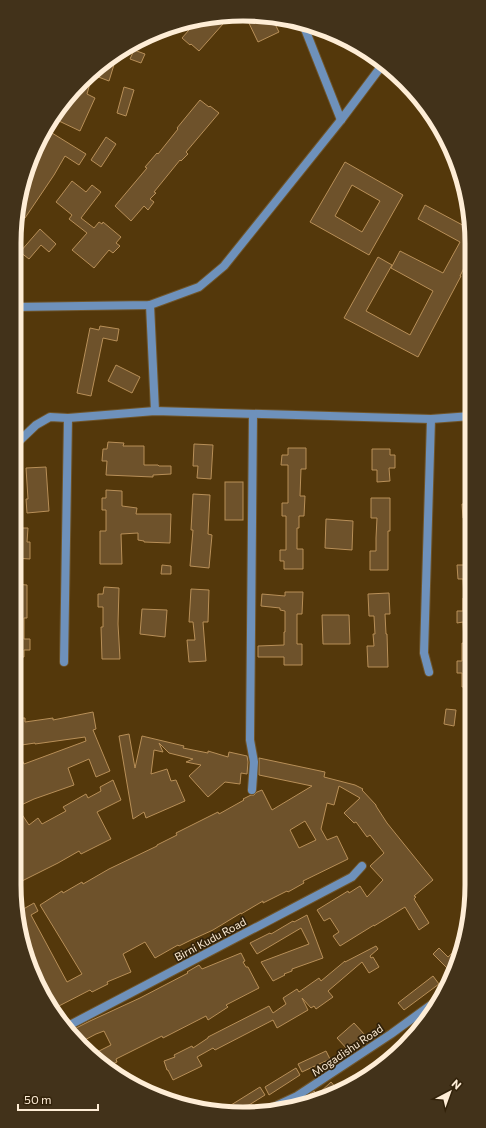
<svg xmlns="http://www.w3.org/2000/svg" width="486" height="1128" font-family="Commissioner,sans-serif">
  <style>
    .building { fill: #6e522b; stroke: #b88f58; fill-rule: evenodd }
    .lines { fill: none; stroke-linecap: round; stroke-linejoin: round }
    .minor-casing { stroke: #6f552b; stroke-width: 10 }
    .minor { stroke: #6e91bb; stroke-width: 8 }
    .labels { text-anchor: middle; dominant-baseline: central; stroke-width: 3.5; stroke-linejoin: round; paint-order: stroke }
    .street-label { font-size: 11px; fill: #feedd6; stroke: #32220a }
    .rim { fill: none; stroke: #feedd6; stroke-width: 5 }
  </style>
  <rect width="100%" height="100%" fill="#54380b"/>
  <g class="building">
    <path d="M 246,17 L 273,20 L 279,32 L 258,42 Z"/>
    <path d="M 216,18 L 223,24 L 199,51 L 191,44 L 190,45 L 182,38 L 195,23 Z"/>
    <path d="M 134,50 L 145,54 L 141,63 L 130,59 Z"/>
    <path d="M 116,58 L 109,81 L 93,75 Z"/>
    <path d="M 92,76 L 87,94 L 95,98 L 80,131 L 59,121 L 62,114 L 59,112 L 64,104 L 67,105 L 74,89 Z"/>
    <path d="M 124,87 L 134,90 L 126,116 L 117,113 Z"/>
    <path d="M 200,100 L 209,107 L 210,106 L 219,113 L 186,152 L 188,154 L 181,161 L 180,160 L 154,192 L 156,193 L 150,199 L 154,202 L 148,210 L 144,206 L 131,221 L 115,206 L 147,168 L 145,167 L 157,153 L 158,154 L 178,129 L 177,128 Z"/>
    <path d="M 52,133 L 86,154 L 79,165 L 65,156 L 54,175 L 25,218 L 19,214 L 25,179 L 34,165 L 33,165 L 37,158 L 34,156 L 39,146 L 43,148 Z"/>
    <path d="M 106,137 L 116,144 L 101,167 L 91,160 Z"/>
    <path d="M 345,162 L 403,195 L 369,255 L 310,222 ZM 352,185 L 380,201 L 362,232 L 335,216 Z"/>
    <path d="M 72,181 L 86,192 L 92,185 L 101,192 L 81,218 L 94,228 L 99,222 L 102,224 L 103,222 L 121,237 L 116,243 L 120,246 L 113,253 L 109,250 L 94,268 L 72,250 L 87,233 L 69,219 L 72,215 L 56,202 Z"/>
    <path d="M 425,205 L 470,229 L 470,256 L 460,276 L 461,276 L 418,357 L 344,318 L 378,257 L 392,265 L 366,311 L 410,335 L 433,291 L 391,268 L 400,251 L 443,273 L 460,242 L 418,219 Z"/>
    <path d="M 40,229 L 56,244 L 49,252 L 41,245 L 29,259 L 20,252 Z"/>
    <path d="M 100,326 L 119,329 L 117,341 L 103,338 L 91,396 L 77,393 L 90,328 L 99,330 Z"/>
    <path d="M 116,365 L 140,377 L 132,393 L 108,381 Z"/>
    <path d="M 108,442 L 124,443 L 123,446 L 144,446 L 144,465 L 158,465 L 159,466 L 171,466 L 171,474 L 153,475 L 153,477 L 106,475 L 107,461 L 102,461 L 103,449 L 107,449 Z"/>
    <path d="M 194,444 L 213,445 L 211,479 L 197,478 L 198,466 L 193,466 Z"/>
    <path d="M 288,448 L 306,448 L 306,469 L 301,469 L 300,496 L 305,496 L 304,516 L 299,516 L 299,528 L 297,528 L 297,549 L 303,549 L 303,569 L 284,569 L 284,561 L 280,561 L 280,550 L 286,550 L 286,516 L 282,516 L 282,503 L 288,503 L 288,465 L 281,465 L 282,455 L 288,455 Z"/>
    <path d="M 372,449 L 390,449 L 390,455 L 395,455 L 395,468 L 389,468 L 390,481 L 377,482 L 377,470 L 372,470 Z"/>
    <path d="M 46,467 L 49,511 L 27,513 L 26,499 L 28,499 L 26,468 Z"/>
    <rect x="225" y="482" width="18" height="38"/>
    <path d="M 106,490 L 122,491 L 122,506 L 137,508 L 136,514 L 171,514 L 170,543 L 144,542 L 144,541 L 138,540 L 138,533 L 121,534 L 122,564 L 100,564 L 100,531 L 106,531 L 106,510 L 102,510 L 102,498 L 106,498 Z"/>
    <path d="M 193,494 L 210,495 L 208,534 L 212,535 L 209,568 L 190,566 L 193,530 L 191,530 Z"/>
    <path d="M 371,498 L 390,498 L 390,531 L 388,531 L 388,570 L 370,570 L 370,551 L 376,551 L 376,538 L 377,518 L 371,518 Z"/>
    <path d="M 462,504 L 471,504 L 471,517 L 463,518 Z"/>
    <path d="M 326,519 L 353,521 L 352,550 L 325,548 Z"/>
    <path d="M 15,528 L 28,528 L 27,542 L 30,542 L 30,559 L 14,558 Z"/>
    <path d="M 162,565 L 171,566 L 171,574 L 161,574 Z"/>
    <path d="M 457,565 L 471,565 L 471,598 L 464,598 L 463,579 L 458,579 Z"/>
    <path d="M 14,584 L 27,585 L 27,618 L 24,618 L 24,639 L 30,639 L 30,650 L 24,650 L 24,657 L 14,657 Z"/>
    <path d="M 104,587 L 119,588 L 118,624 L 120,659 L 102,659 L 101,627 L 103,627 L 103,607 L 98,607 L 98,594 L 103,594 Z"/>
    <path d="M 191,589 L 209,590 L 208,622 L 203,622 L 206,661 L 189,662 L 187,640 L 195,640 L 193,622 L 189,622 Z"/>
    <path d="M 285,592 L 303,592 L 302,614 L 297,614 L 297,644 L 302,644 L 302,665 L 284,665 L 284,657 L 258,657 L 258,646 L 284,645 L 284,632 L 285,632 L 285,611 L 280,610 L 280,608 L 261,606 L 262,594 L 285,596 Z"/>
    <path d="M 389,593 L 390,614 L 385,614 L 386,634 L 387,634 L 388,667 L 368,667 L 367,646 L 374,646 L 373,634 L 375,634 L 374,616 L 369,616 L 368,594 Z"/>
    <path d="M 463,598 L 471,598 L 471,642 L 464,642 L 463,622 L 457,623 L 457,611 L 463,611 Z"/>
    <path d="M 142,609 L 167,610 L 165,637 L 140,634 Z"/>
    <path d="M 322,615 L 349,615 L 350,644 L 323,644 Z"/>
    <path d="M 462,643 L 471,644 L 471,687 L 462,687 L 462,673 L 457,673 L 457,661 L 462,661 Z"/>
    <path d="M 446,709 L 456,710 L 454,726 L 444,724 Z"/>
    <path d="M 93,712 L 96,729 L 93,730 L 110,771 L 96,777 L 89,759 L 68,768 L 74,785 L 34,799 L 17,807 L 29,825 L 38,818 L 42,824 L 66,811 L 63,807 L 86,794 L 88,798 L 101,791 L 100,787 L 113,780 L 121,800 L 97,812 L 111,839 L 81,854 L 79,851 L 58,863 L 14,885 L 14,718 L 25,718 L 25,722 L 53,718 L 53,720 ZM 85,737 L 86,741 L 24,764 L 15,746 L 35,743 L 35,744 Z"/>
    <path d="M 129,734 L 135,768 L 142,736 L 184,746 L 183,748 L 208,753 L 208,751 L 228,757 L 229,752 L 247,756 L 248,762 L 247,774 L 241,773 L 240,784 L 225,782 L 208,797 L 189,776 L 201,765 L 186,762 L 193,759 L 169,753 L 159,743 L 163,752 L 154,750 L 151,774 L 167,769 L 171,781 L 176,780 L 185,801 L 146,818 L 144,812 L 133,819 L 119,736 Z"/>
    <path d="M 259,758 L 325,772 L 324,777 L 355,785 L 363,789 L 362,790 L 376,805 L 376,806 L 387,823 L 433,880 L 414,896 L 416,897 L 414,899 L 429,923 L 419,930 L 405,907 L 374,926 L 374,925 L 340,946 L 333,936 L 339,932 L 330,918 L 324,921 L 317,910 L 348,891 L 349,893 L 360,886 L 367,897 L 383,880 L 370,866 L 384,853 L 370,835 L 367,837 L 356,822 L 354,823 L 344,813 L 360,798 L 339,786 L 334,805 L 327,803 L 321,829 L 327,840 L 337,836 L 348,859 L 303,881 L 304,883 L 288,892 L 287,891 L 263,903 L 263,901 L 241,914 L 241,913 L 213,930 L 191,940 L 179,946 L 178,945 L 155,958 L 145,942 L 123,954 L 131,972 L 107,982 L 108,984 L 92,992 L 90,990 L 55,1008 L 26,959 L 18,912 L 34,903 L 38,911 L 31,915 L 67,982 L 82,974 L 40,905 L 62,891 L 63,893 L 82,882 L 83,884 L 109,869 L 157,846 L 157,845 L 177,835 L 176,833 L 218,812 L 219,814 L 244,800 L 243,799 L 251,795 L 254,795 L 257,792 L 262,790 L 272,810 L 312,786 L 259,775 ZM 305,821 L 316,840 L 299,848 L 290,830 Z"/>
    <path d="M 307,915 L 323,958 L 292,969 L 292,971 L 284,974 L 285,975 L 273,981 L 261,962 L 309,944 L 301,928 L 257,954 L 250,943 L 270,933 L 271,934 L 293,921 L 294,922 Z"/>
    <path d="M 462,944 L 460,959 L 455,964 L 456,965 L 452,973 L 433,954 L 439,948 L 448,957 Z"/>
    <path d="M 376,946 L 378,949 L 370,956 L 371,958 L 373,957 L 379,967 L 369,973 L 362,962 L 328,991 L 333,997 L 316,1009 L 314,1006 L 311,1008 L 302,998 L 308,1010 L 277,1028 L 273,1020 L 215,1050 L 213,1048 L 197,1057 L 202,1066 L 173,1080 L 168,1070 L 167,1070 L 164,1061 L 175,1057 L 174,1055 L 192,1046 L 193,1048 L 208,1038 L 208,1037 L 269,1006 L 273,1013 L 286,1004 L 283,998 L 297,989 L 299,992 L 319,978 L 321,981 L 345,961 L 345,962 Z"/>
    <path d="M 241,953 L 245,961 L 243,962 L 246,967 L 248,967 L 259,988 L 226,1005 L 228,1007 L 208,1020 L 206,1016 L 163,1038 L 162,1036 L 116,1059 L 117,1062 L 108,1066 L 93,1054 L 111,1045 L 104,1031 L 96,1034 L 79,1043 L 71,1036 L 68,1032 L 90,1021 L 140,998 L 188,973 L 187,972 L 199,965 L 202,969 Z"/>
    <path d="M 433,976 L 439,984 L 404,1010 L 398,1003 Z"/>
    <path d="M 354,1023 L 365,1035 L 348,1050 L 337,1038 Z"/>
    <path d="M 326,1051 L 330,1059 L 302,1072 L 298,1064 Z"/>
    <path d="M 296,1068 L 300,1075 L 269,1095 L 265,1087 Z"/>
    <path d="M 331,1082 L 338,1090 L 287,1110 L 285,1110 L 284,1109 L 287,1107 L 300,1101 L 314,1091 L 317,1095 Z"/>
    <path d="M 260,1087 L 265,1095 L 241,1110 L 223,1110 Z"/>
  </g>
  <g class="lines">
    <g class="minor-casing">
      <g id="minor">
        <path d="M 303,24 L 341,120"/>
        <path d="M 150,305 L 155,411"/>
        <path d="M 14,307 L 150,305 L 199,287 L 224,266 L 341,120 L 383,64"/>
        <path d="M 14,446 L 36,425 L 50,417 L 68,418"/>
        <path d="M 64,662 L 68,418 L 155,411 L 431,419 L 471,416"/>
        <path d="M 429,672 L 424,653 L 431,419"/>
        <path d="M 252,790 L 254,762 L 250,740 L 253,414"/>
        <path d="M 66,1027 L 352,877 L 362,866"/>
        <path d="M 267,1110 L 297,1096 L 391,1034 L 435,1002"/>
      </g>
    </g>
    <use href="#minor" class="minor"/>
  </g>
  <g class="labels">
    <g class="street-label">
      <text transform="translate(210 939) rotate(-28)">Birni Kudu Road</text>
      <text transform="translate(347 1050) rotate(-34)">Mogadishu Road</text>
    </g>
  </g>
  <path d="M0 0H486V1128H0ZM243 21H243A222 222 0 0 1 465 243V885A222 222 0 0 1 243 1107H243A222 222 0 0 1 21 885V243A222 222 0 0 1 243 21Z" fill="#42321a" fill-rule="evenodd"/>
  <path class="rim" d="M243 21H243A222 222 0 0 1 465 243V885A222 222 0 0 1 243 1107H243A222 222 0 0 1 21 885V243A222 222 0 0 1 243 21Z"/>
  <g transform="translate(450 1092) rotate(41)" stroke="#32220a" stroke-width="3" paint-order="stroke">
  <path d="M0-3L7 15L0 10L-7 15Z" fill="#feedd6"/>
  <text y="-6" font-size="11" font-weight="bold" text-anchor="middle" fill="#feedd6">N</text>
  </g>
  <path d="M18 1104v6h80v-6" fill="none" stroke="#feedd6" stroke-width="2"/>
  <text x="24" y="1104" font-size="12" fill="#feedd6" stroke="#32220a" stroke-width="3" paint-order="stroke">50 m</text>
</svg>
